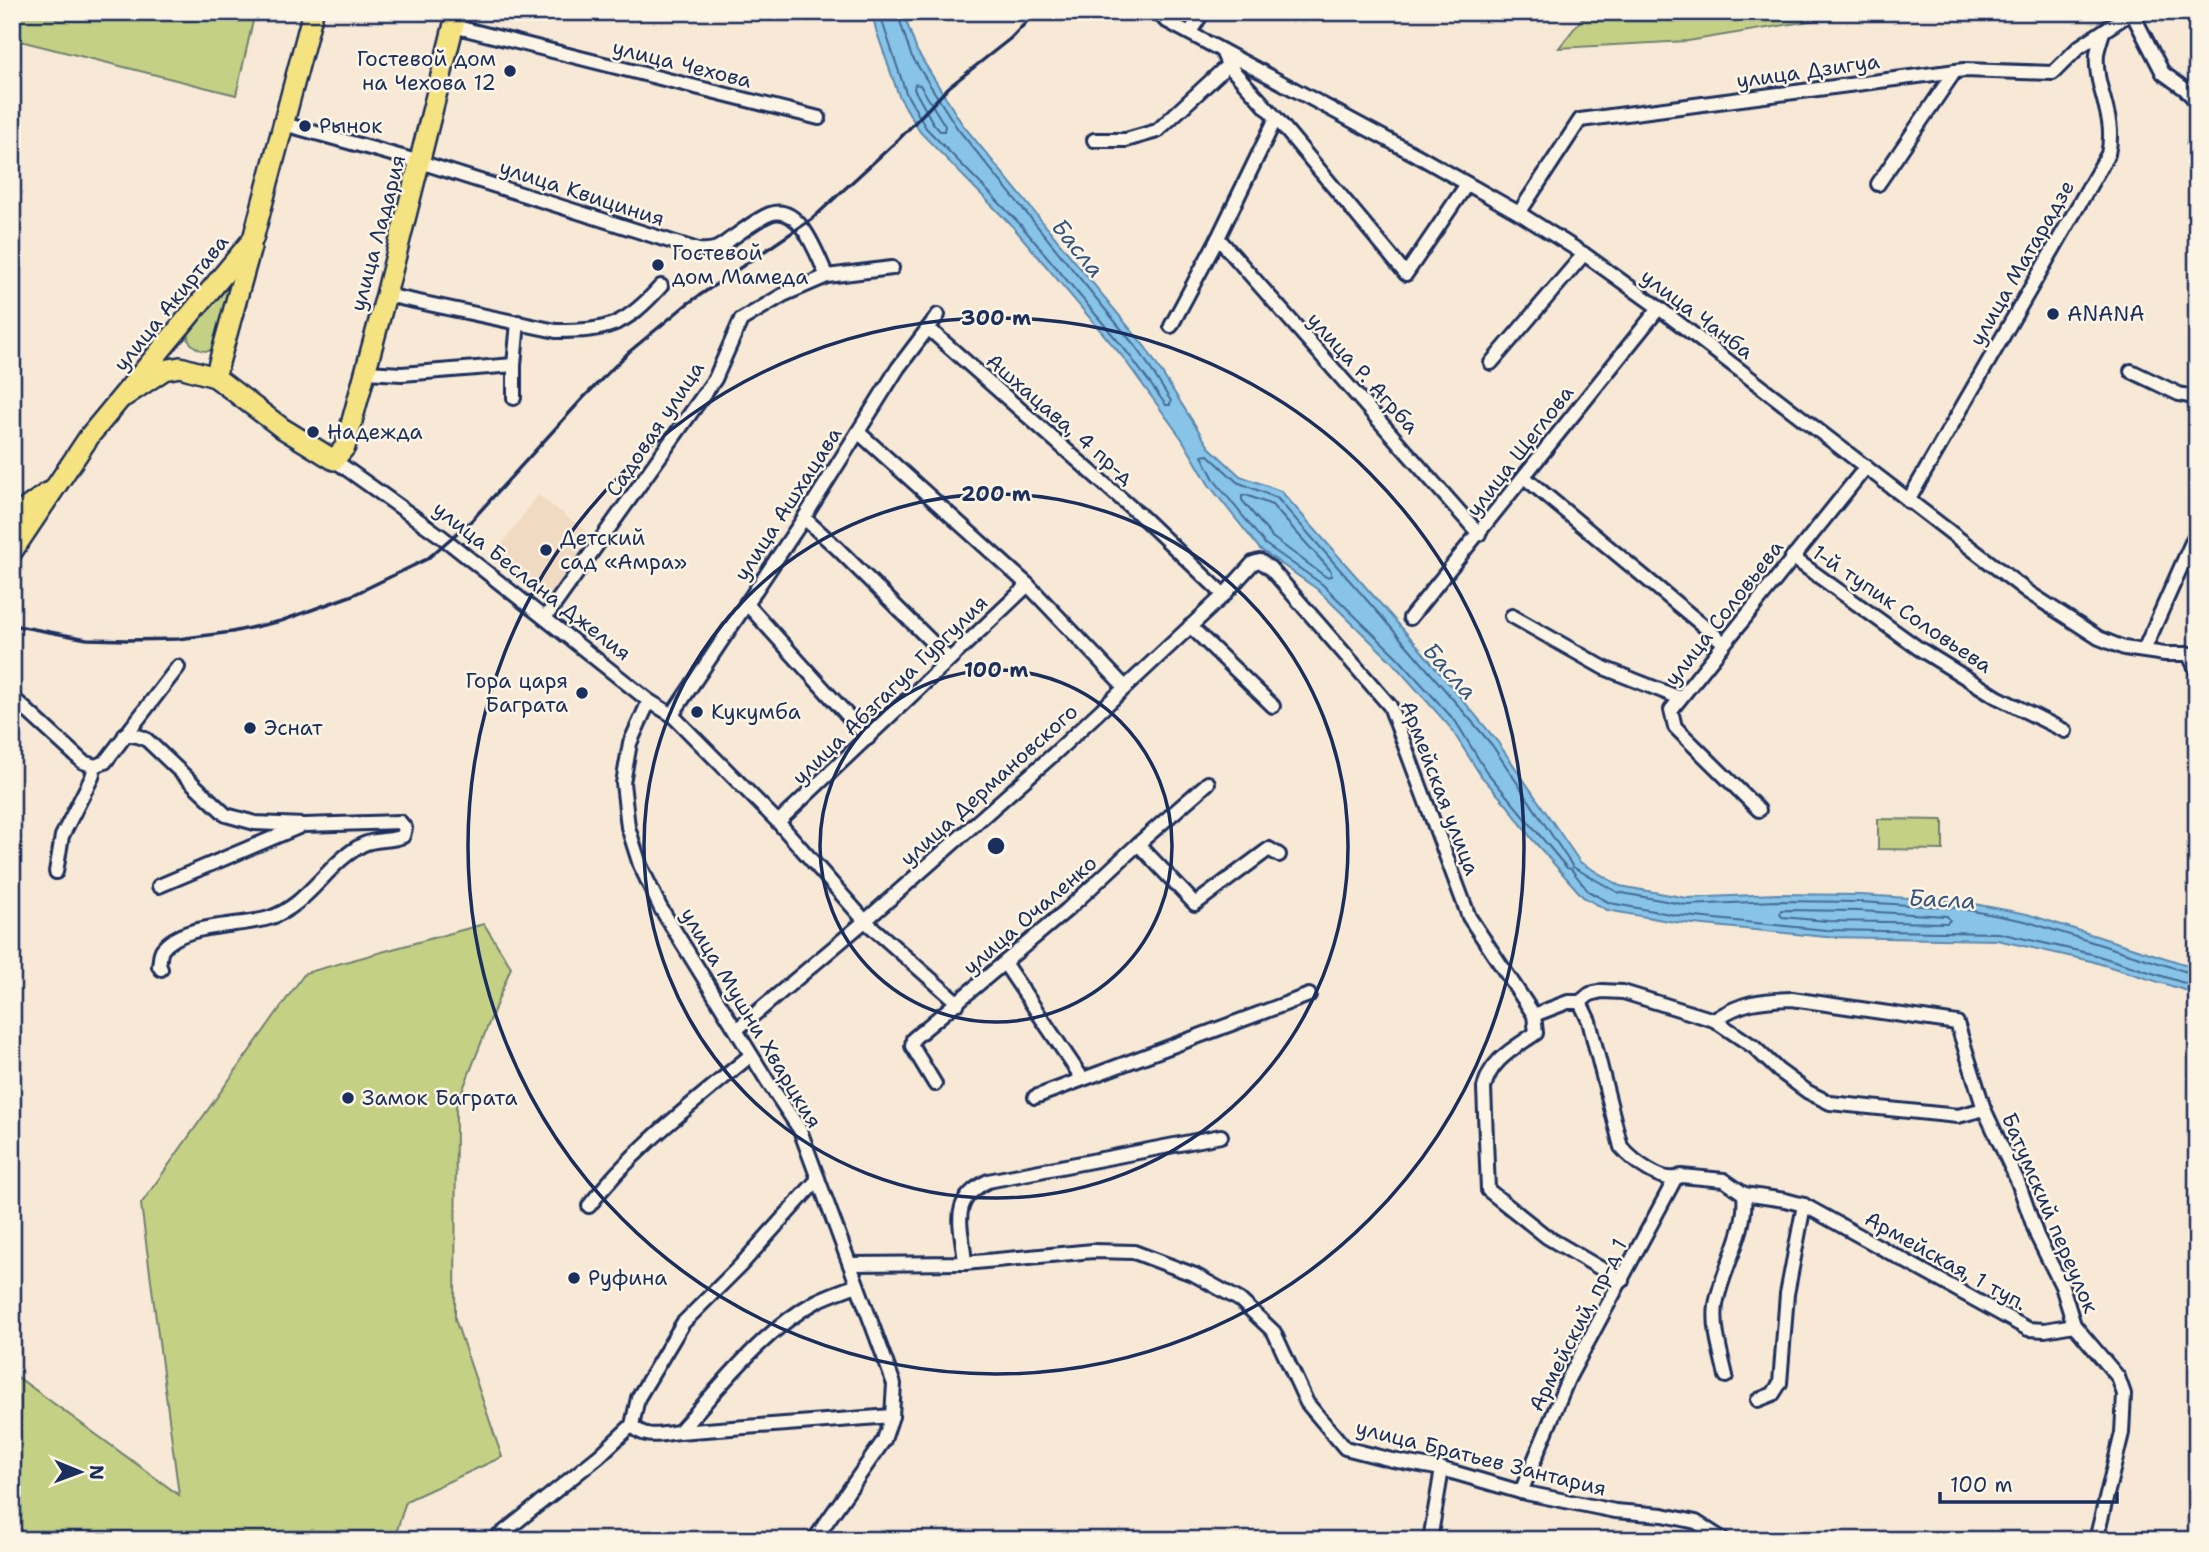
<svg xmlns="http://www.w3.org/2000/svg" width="2209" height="1552" font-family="'Shantell Sans',sans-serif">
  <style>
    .built { fill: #f1dac2 }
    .green { fill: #c4d184; stroke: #708071; stroke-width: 2 }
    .water { fill: #87c4e7; stroke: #5c88b0; stroke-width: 2 }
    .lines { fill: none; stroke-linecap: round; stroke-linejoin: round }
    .shore { stroke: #466b95; stroke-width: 2 }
    .minor-casing { stroke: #1b2f5e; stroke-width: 18 }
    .highway-casing { stroke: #1b2f5e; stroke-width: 24 }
    .minor { stroke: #fcf5e5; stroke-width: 12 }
    .highway { stroke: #f5e382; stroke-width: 19 }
    .rail { stroke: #1b2f5e; stroke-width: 3.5 }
    .ring { fill: none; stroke: #1b2f5e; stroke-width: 3.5 }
    .poi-dot { fill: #1b2f5e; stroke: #fcf5e5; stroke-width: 2.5 }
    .labels { text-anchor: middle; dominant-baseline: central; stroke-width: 5; stroke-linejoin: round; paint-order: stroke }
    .poi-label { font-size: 21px; fill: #1b2f5e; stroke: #fcf5e5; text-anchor: start }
    .street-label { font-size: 21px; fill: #1b2f5e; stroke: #fcf5e5 }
    .water-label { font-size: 23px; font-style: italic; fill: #365480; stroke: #fcf5e5 }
    .centre { fill: #1b2f5e; stroke: #fcf5e5; stroke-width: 3.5 }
    .ring-label { font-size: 21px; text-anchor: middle; font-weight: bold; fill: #1b2f5e; stroke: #fcf5e5; stroke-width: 5; stroke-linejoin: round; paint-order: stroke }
  </style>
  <rect width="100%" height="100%" fill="#f7e9d5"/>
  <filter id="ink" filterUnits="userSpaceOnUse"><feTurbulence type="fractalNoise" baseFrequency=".0143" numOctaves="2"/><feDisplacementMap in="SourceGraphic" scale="14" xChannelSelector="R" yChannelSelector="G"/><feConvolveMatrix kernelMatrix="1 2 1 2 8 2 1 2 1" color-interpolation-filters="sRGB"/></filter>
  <g filter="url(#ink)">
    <path class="built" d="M 538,495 L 600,542 L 553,605 L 491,559 Z"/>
    <g class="green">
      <path d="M 12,12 L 255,12 L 236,95 L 12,39 Z"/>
      <path d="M 1587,12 L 1845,12 L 1839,16 L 1688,41 L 1559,48 Z"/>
      <path d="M 240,268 L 215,349 C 204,354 195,349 188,340 L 189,334 Z"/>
      <path d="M 1878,819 L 1943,820 L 1943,850 L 1878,849 Z"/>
      <path d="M 484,924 L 511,967 L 456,1107 L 455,1319 L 502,1457 L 406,1501 L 394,1540 L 12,1540 L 12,1373 L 179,1495 L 141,1204 L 305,973 Z"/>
    </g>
    <path class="water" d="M 872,12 L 903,12 L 917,51 L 962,124 L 1146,348 L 1209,447 L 1240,476 L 1281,491 L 1415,643 L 1497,741 L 1580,862 L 1620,886 L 1687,898 L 1776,894 L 1860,895 L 1958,901 L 2027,914 L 2197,968 L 2197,994 L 2091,961 L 1997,940 L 1826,937 L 1674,922 L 1607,910 L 1583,897 L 1532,839 L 1507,805 L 1481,776 L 1450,727 L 1392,662 L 1317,589 L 1260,549 L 1209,485 L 1182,439 L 1122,356 L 1014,228 L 920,132 L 899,96 L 876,30 Z"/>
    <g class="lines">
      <g class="shore">
        <path d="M 879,12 L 906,93 L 926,128 L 1019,223 L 1127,352 L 1166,405 L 1170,405 L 1171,401 L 1140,352 L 957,128 L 911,55 L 897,12"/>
        <path d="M 915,84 L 920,85 L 945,126 L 944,131 L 940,131 L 933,123 L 914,89 Z"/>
        <path d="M 1246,495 L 1272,505 L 1331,571 L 1331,576 L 1326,577 L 1272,537 L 1242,500 L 1242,496 Z"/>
        <path d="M 1781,910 L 1859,911 L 1947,916 L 1950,920 L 1947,923 L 1827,921 L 1782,917 L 1780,914 Z"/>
        <path d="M 2197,975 L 2025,921 L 1957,908 L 1860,902 L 1776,901 L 1687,905 L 1617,892 L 1573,867 L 1492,745 L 1409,648 L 1277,498 L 1237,482 L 1208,455 L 1202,456 L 1215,481 L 1265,544 L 1322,584 L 1397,657 L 1456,722 L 1486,771 L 1567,868 L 1571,869 L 1588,891 L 1610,903 L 1675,915 L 1826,930 L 1999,933 L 2092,954 L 2197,987"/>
      </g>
      <g class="minor-casing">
        <g id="minor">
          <path d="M 1159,12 L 1165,20 L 1420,157 L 1519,213 L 1584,254 L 1659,308 L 2028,592 L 2099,638 L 2124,648 L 2165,654 L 2197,654"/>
          <path d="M 2132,13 L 2163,73 L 2185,89 L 2197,102"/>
          <path d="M 453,26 L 819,118"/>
          <path d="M 1190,32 L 1203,12"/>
          <path d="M 1222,51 L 1228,65 L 1276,118 L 1406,274 L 1467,184"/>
          <path d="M 284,124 L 420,162 L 698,250 C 717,251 718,248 732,238 C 744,230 757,219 770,214 C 800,203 817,255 827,276"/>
          <path d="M 2197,132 L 2195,145 L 2197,155"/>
          <path d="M 1094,140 L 1126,140 L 1157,131 L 1228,65 L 1234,62"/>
          <path d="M 1878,184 L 1955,71"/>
          <path d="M 1519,213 L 1580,120 L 1964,70 L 2053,73 L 2079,47 L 2132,12"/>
          <path d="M 1218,238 L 1479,534"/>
          <path d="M 386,295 L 556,331 C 608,331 625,326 661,286"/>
          <path d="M 1171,326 L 1218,238 L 1276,118"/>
          <path d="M 929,329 L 1135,511"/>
          <path d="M 1491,363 L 1584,254"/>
          <path d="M 2131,371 L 2179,394 L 2197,398"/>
          <path d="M 365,372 L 402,374 L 514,365"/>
          <path d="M 514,398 L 514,365 L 518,322"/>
          <path d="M 858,432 L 1028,585 L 1125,687"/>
          <path d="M 334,460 L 442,537 L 649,701 L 672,715 L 778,822 L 865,921 L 958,1003"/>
          <path d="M 1524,477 L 1724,643"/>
          <path d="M 1908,501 L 2108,154 C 2117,115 2094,90 2097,54 C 2098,47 2101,39 2103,32"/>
          <path d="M 1138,513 L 1224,595"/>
          <path d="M 804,518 L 836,547 L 949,659"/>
          <path d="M 1792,557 L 1918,648 L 1997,697 L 2065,731"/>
          <path d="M 746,603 L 868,738"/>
          <path d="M 1512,616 L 1604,668 L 1680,698"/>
          <path d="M 545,618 L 715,379 L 741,320 L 783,295 L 827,276 L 892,268"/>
          <path d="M 1410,618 L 1659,308"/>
          <path d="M 1190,626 L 1273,706"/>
          <path d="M 2144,650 L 2197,531"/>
          <path d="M 2189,655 L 2197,671"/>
          <path d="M 12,697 L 83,762 L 95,766 L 105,762 L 178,667"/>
          <path d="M 649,701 L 630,743 L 623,783 L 628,827 L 640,865 L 660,907 L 768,1082 L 800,1130 L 894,1384 L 892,1416 L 884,1440 L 814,1540"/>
          <path d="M 672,715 L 804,518 L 898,368 L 938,315"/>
          <path d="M 125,734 L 138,736 L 147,740 L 226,815 L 255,823 L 304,825 L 400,822 L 405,828 L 403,836 C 390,842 375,838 362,845 C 327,863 308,906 269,918 C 239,927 181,923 162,950 C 160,954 160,961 159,966 L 161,969"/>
          <path d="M 1759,810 L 1675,727 L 1671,710 L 1866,467"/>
          <path d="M 778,822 L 1028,585"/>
          <path d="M 1138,844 L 1195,904 L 1269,849 L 1279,855"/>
          <path d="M 56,872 L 62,836 L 92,777 L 95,766"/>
          <path d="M 159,886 L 301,826"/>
          <path d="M 1005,964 L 1082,1078"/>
          <path d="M 1580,1002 L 1589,1021 L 1621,1147 C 1632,1160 1664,1186 1681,1176 L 1724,1180 L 1744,1194 L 1785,1200 L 1804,1205 L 2028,1329 L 2045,1330 L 2074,1325"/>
          <path d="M 1534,1015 L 1568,1002 L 1580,1002 L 1590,994 L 1602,991 L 1623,992 L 1714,1020 L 1754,1047 L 1778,1070 L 1808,1092 L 1830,1103 L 1958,1116 L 1984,1109"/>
          <path d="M 1714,1020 C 1742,1002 1759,1000 1792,999 L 1957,1023 L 1984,1109 L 2018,1182 L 2037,1236 L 2062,1286 L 2074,1325 L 2118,1377 L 2124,1394 L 2122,1433 L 2096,1540"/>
          <path d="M 736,1030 L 865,921 L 1054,754 L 1224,595 L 1253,563 L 1260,561 L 1270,568 L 1390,706 L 1469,917 L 1534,1015 L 1536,1033 C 1513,1049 1490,1060 1484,1088 L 1488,1190 L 1547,1237 L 1622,1281"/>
          <path d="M 935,1084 L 912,1046 L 913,1039 L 1068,909 L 1138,844 L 1208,783"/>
          <path d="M 1035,1097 L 1309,995"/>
          <path d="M 589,1206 C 634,1147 695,1102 751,1055"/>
          <path d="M 965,1263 C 962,1225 948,1201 988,1181 L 1221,1136"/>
          <path d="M 850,1264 L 965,1263 L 1093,1251 L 1134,1252 L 1195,1275 L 1240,1300 L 1274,1332 L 1307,1403 L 1345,1448 L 1392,1460 L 1442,1469 L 1521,1492 L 1615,1511 L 1663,1515 L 1696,1522 L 1724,1540"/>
          <path d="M 1726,1376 C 1721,1353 1713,1329 1716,1305 C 1722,1267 1748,1233 1744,1194"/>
          <path d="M 1758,1400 L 1773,1394 L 1780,1383 L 1787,1294 L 1804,1205"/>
          <path d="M 632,1425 L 638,1398 L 683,1323 L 740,1266 L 818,1179"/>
          <path d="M 632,1425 C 645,1440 660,1434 679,1432 L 892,1416"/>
          <path d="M 679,1432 C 720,1387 762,1331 817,1301 C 829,1295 844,1290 857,1285"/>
          <path d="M 1521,1492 L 1568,1379 L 1675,1179"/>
          <path d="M 494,1540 L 599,1456 L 632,1425"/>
          <path d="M 1430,1540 L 1442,1469"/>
        </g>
      </g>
      <g class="highway-casing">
        <g id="highway">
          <path d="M 215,377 L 251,247"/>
          <path d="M 125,396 L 164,370 L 180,367 L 215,377 L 282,428 L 334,460 L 345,447 L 386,295 L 457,12"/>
          <path d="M 12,518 L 47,493"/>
          <path d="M 12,552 L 91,434 L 253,239 L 313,12"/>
        </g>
      </g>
      <use href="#minor" class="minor"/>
      <use href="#highway" class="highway"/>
      <path class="rail" d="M 12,625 L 87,639 L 127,640 L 178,639 L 232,632 L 281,621 L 353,595 L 427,559 L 472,520 L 584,397 L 629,352 L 687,304 L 812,219 L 899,139 L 949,87 L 1011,38 L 1036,12"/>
    </g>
  </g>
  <g class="ring">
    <circle cx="996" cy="846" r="176"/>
    <circle cx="996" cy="846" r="352"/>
    <circle cx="996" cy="846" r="528"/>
  </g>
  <g class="poi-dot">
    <circle cx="510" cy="71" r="7"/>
    <circle cx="305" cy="126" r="7"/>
    <circle cx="658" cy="265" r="7"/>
    <circle cx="2053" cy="314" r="7"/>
    <circle cx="313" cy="432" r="7"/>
    <circle cx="546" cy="550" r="7"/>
    <circle cx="582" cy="693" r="7"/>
    <circle cx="697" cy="712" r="7"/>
    <circle cx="250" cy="728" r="7"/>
    <circle cx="348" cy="1098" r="7"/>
    <circle cx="574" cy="1278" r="7"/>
  </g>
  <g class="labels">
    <g class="poi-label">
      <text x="496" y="59" text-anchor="end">Гостевой дом<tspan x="496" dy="24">на Чехова 12</tspan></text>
      <text x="319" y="126">Рынок</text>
      <text x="672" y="253">Гостевой<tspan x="672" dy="24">дом Мамеда</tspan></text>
      <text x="2067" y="314">ANANA</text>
      <text x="327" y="432">Надежда</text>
      <text x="560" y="538">Детский<tspan x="560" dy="24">сад «Амра»</tspan></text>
      <text x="568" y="681" text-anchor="end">Гора царя<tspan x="568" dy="24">Баграта</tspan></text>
      <text x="711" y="712">Кукумба</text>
      <text x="264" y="728">Эснат</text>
      <text x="362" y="1098">Замок Баграта</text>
      <text x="588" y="1278">Руфина</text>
    </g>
    <g class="street-label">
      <text transform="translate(682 64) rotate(14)">улица Чехова</text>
      <text transform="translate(1808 71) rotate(-8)">улица Дзигуа</text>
      <text transform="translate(582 193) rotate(18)">улица Квициния</text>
      <text transform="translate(378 233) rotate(-75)">улица Ладария</text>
      <text transform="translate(2022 263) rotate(-60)">улица Матарадзе</text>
      <text transform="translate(171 303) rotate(-51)">улица Акиртава</text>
      <text transform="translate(1697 314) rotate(37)">улица Чанба</text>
      <text transform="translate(1363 373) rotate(48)">улица Р. Агрба</text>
      <text transform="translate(1060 419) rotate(41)">Ашхацава, 4 пр-д</text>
      <text transform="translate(655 429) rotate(-56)">Садовая улица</text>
      <text transform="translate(1520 451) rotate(-52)">улица Щеглова</text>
      <text transform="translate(788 504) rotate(-57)">улица Ашхацава</text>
      <text transform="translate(532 581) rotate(38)">улица Беслана Джелия</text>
      <text transform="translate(1902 609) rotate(34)">1-й тупик Соловьева</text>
      <text transform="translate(1724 613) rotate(-52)">улица Соловьева</text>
      <text transform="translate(890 690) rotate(-44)">улица Абзгагуа Гургулия</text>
      <text transform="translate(989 785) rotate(-42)">улица Дермановского</text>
      <text transform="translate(1440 788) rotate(69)">Армейская улица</text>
      <text transform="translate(1030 915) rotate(-41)">улица Очаленко</text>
      <text transform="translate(751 1018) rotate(59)">улица Мушни Хварцкия</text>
      <text transform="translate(2050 1213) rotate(67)">Батумский переулок</text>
      <text transform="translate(1946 1261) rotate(29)">Армейская, 1 туп.</text>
      <text transform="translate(1578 1325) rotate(-63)">Армейский, пр-д 1</text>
      <text transform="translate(1481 1458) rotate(14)">улица Братьев Зантария</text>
    </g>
    <g class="water-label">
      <text transform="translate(1078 248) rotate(51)">Басла</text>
      <text transform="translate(1450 671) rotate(48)">Басла</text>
      <text transform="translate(1942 899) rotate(3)">Басла</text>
    </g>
  </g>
  <circle cx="996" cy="846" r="10" class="centre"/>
  <g class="ring-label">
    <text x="996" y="325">300 m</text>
    <text x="996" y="501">200 m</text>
    <text x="996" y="677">100 m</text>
  </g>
  <rect width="2209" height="1552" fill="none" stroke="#fcf5e5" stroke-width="42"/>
  <rect x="21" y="21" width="2167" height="1510" fill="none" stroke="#1b2f5e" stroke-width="2.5" filter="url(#ink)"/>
  <g transform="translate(80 1472) rotate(91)" stroke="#fcf5e5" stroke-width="5" paint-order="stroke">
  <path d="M0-5L12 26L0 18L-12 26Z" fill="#1b2f5e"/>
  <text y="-10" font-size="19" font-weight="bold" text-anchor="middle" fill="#1b2f5e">N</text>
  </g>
  <path d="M1940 1492v10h177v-10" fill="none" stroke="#1b2f5e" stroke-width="3.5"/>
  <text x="1950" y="1492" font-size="21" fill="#1b2f5e" stroke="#fcf5e5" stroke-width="5" paint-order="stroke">100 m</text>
</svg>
